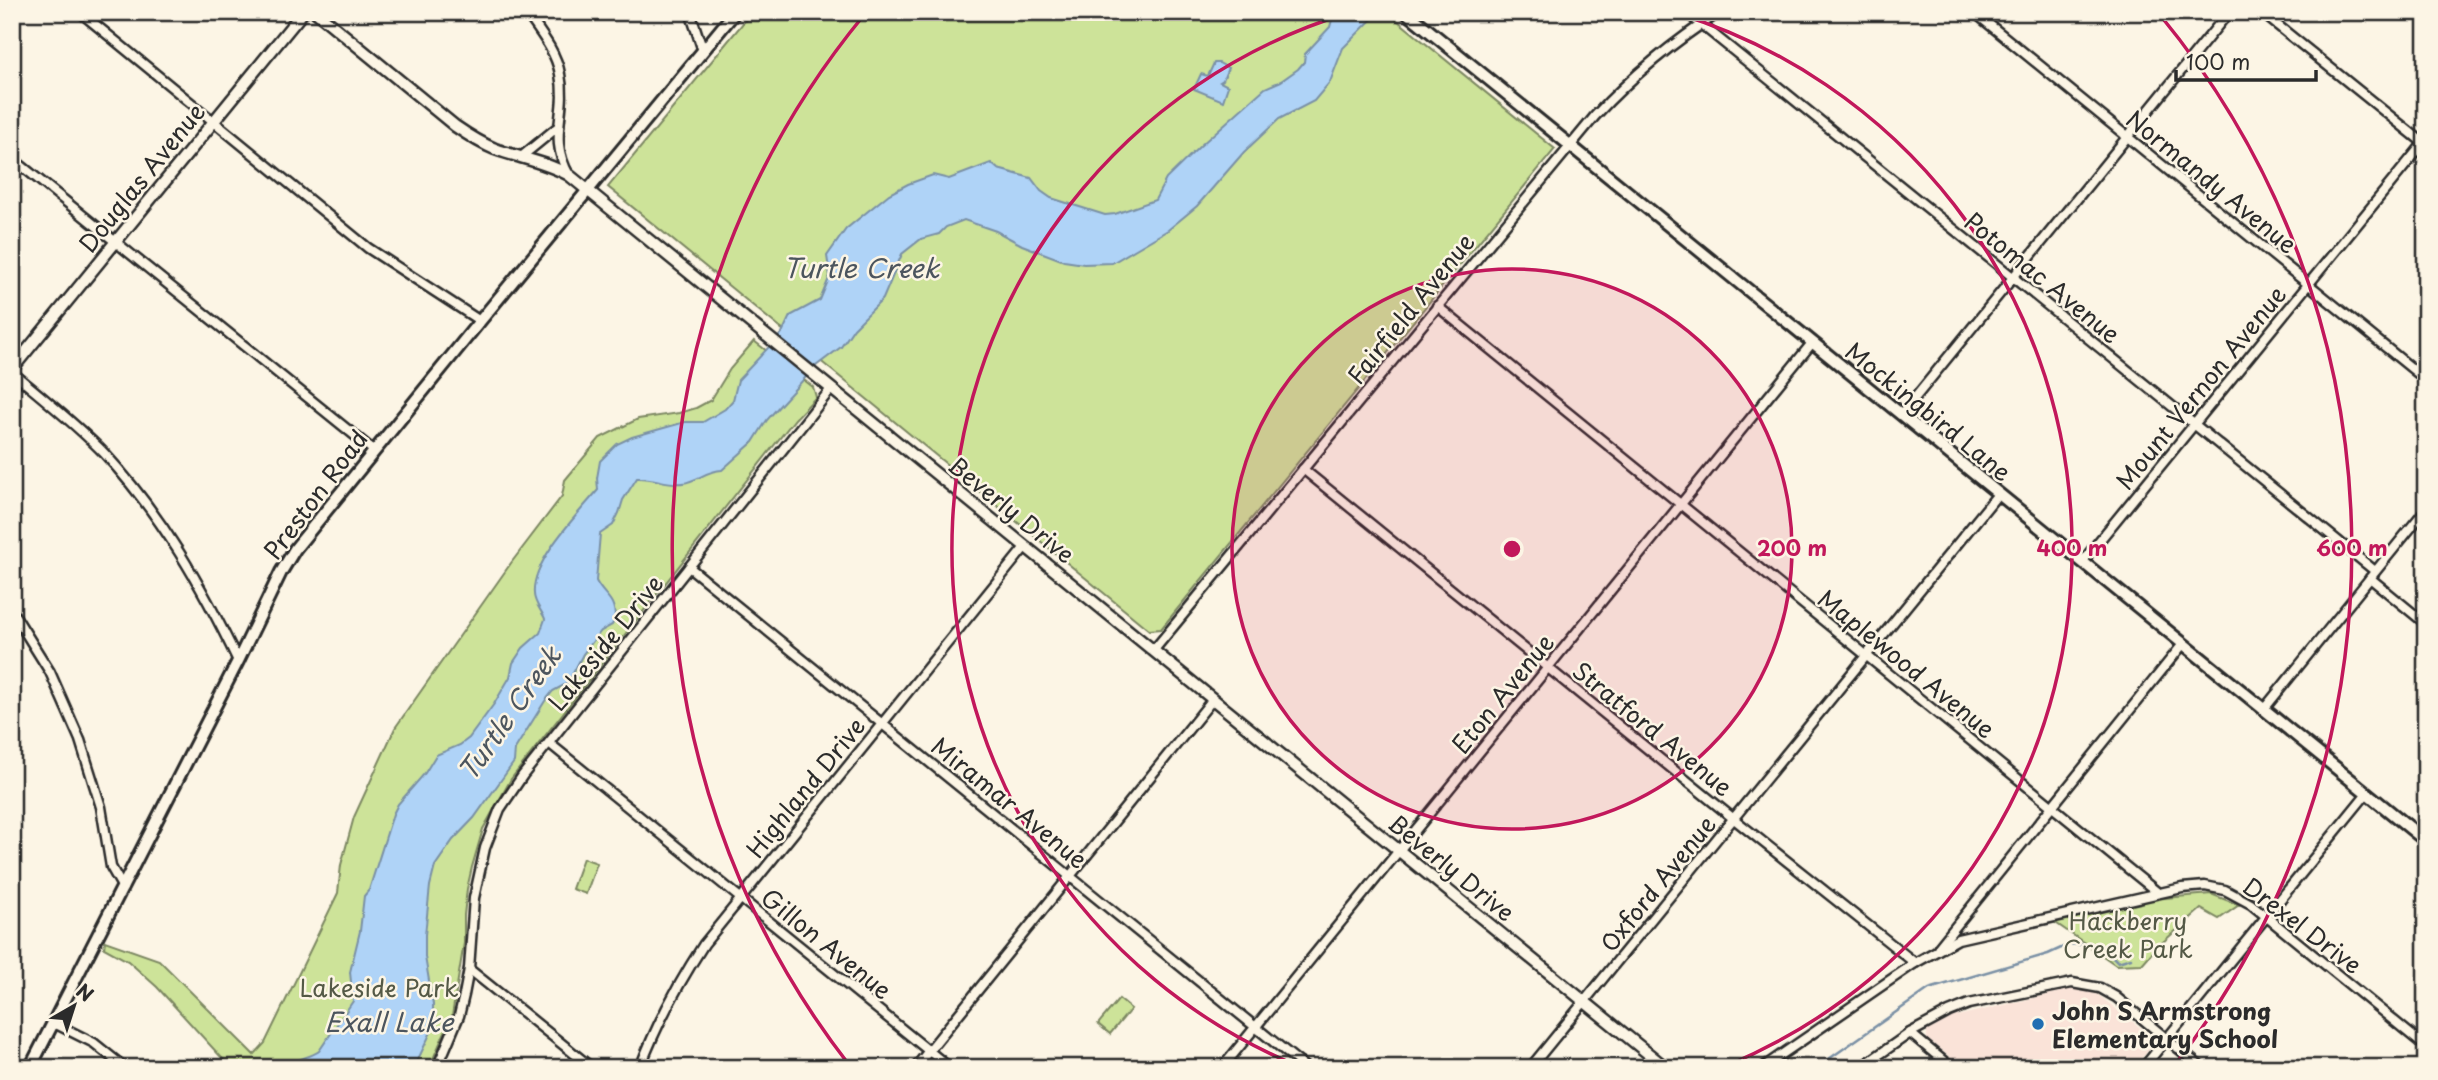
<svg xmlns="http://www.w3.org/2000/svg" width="2438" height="1080" font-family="'Playpen Sans',sans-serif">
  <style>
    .built { fill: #fae3d8 }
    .green { fill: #cde399; stroke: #7c8762; stroke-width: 2 }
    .water { fill: #afd3f7; stroke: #7a90a5; stroke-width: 2 }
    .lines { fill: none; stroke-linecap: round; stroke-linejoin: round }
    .stream { stroke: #7a90a5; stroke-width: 2.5 }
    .minor-casing { stroke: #2b2b2b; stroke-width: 13 }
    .tertiary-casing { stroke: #2b2b2b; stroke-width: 15 }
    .secondary-casing { stroke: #2b2b2b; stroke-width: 16 }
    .minor { stroke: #fcf5e5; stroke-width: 8 }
    .tertiary { stroke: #fcf5e5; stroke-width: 10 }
    .secondary { stroke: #fcf5e5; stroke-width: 10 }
    .ring { fill: none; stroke: #c2185b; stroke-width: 3.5 }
    .poi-dot { fill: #1f6fb2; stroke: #fcf5e5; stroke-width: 2.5 }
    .labels { text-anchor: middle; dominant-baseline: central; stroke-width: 5; stroke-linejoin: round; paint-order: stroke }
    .street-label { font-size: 24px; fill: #2b2b2b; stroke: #fcf5e5 }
    .park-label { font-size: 24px; fill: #545946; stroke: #fcf5e5 }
    .poi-label { font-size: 24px; font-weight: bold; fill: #2b2b2b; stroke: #fcf5e5; text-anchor: start }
    .water-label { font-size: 26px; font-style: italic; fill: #4c555e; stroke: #fcf5e5 }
    .centre { fill: #c2185b; stroke: #fcf5e5; stroke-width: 3.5 }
    .ring-label { font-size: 21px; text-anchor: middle; font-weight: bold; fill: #c2185b; stroke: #fcf5e5; stroke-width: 5; stroke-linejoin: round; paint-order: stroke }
  </style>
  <rect width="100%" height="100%" fill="#fcf5e5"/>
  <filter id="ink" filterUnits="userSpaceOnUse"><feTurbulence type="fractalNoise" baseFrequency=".0143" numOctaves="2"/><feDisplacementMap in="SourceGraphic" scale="14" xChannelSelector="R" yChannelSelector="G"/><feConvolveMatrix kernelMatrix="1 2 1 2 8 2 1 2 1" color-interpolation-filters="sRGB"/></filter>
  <g filter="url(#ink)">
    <path class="built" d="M 2068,990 L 2083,990 L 2097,994 L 2156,1040 L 2134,1068 L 1964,1068 L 1927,1039 L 1927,1031 L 1953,1017 Z"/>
    <g class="green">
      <path d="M 752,12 L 1387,12 L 1555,149 L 1161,629 L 1149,630 L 608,187 Z"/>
      <path d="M 754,341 L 813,387 L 816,397 L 795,419 L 511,779 L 483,829 L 472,867 L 467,889 L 464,915 L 464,943 L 452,1016 L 429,1068 L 231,1068 L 157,987 L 128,961 L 104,948 L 105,941 L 159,960 L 254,1055 L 265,1043 L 338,893 L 341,865 L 354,817 L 395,728 L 511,563 L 562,496 L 565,480 L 600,438 L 638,419 L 679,413 L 696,408 L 711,400 L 730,369 Z"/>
      <path d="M 583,858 L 597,863 L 586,894 L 572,889 Z"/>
      <path d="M 2211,894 L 2239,905 L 2219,919 L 2201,909 L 2156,948 L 2142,964 L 2116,965 L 2050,919 L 2153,899 Z"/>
      <path d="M 1119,999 L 1131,1009 L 1110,1034 L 1098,1024 Z"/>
    </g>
    <g class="water">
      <path d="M 1334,12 L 1373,12 L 1376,15 L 1343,48 L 1330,82 L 1314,101 L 1279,119 L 1244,152 L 1197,206 L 1168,230 L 1112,263 L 1084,264 L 1064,261 L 1022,245 L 996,231 L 964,220 L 946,227 L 939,234 L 921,239 L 902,254 L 883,299 L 854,328 L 841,347 L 816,366 L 781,404 L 767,420 L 753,442 L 722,470 C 708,470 697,481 683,483 C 667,485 653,477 637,478 L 623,500 L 619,513 L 613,525 L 600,534 L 596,581 C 604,597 615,597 615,619 L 612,625 L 601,631 L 583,654 L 568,683 L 553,691 L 545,701 L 515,749 L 514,762 L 474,818 L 453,840 L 435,866 L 430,886 L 425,935 L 425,957 L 433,1004 L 433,1018 L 431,1032 L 414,1068 L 275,1068 C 286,1063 312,1057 319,1051 L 353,1001 L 350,972 L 360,931 L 364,896 L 369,890 L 393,814 L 398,804 L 425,773 L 436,755 L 460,745 L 469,738 L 494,704 L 510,677 L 513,663 L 523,648 L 540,633 L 545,619 C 542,611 534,603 534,594 C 531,561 578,514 598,490 L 597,478 L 600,461 L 617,444 L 632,437 L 685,422 L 703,422 L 725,409 L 733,400 L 738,380 L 782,333 L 790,316 L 820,300 L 830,276 L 827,256 L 846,229 L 889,194 L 908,184 L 933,175 L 949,179 L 991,163 L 998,169 L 1031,178 L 1041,191 L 1051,198 L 1105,215 L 1115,214 L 1155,200 L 1166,179 L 1200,146 L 1265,88 L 1281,81 L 1298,69 L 1304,62 L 1305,54 L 1330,27 Z"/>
      <path d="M 1214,63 L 1219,63 L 1228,68 L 1223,80 L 1220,82 L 1228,86 L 1223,101 L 1194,89 L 1201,74 L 1208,76 Z"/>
    </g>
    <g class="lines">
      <path class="stream" d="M 1816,1068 L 1929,989 L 2048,954 L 2070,944 L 2102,946 L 2118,962 L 2131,958"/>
      <g class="minor-casing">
        <g id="minor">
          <path d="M 80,12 L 368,248 L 480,321"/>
          <path d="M 526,12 C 539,31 556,51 560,74 C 568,114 547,136 569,175"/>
          <path d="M 690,12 L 703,51"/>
          <path d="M 1686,12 L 2375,571"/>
          <path d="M 1974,12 L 2426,380"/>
          <path d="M 2261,12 L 2426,145"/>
          <path d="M 521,157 L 559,126"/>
          <path d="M 12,158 L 374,451"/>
          <path d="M 1437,306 L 2157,892"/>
          <path d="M 12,372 C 44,399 76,424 105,454 C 162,516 202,586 238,661"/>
          <path d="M 1901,415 L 2229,12"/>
          <path d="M 1303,469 L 1734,819 L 1915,963"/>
          <path d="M 2082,562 L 2426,140"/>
          <path d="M 689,567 L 1306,1068"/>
          <path d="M 2370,578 L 2426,624"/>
          <path d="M 12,611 L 50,672 L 80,740 L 101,807 L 111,867 L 123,888"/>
          <path d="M 1153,651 L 1595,116 C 1633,75 1673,42 1720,12"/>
          <path d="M 2264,709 L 2426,509"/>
          <path d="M 549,743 L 950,1068"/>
          <path d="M 1939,947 L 2183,644"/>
          <path d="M 469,969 L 592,1068"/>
          <path d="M 54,1023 L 94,1043 L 125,1068"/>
          <path d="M 1910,1033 L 1952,1068"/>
          <path d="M 437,1068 L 459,1016 L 464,995 L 469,969 L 474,898 L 485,848 L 500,809 L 523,775 L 831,389"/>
          <path d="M 640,1068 C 657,1023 678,984 704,944 L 1025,547"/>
          <path d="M 915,1068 L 1213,699"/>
          <path d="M 1222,1068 L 1812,343"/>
          <path d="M 1530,1068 L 1998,494"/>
          <path d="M 1762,1068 L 1915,963 L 1958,939 L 2182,888 L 2205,886 L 2225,890 L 2251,904 L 2426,1047"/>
          <path d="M 1860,1068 L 1910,1033 L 1949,1012 L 1969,1004 L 2072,983 L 2100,988 L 2116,997 L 2202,1068"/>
          <path d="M 2143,1068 L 2367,793"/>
        </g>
      </g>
      <g class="tertiary-casing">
        <g id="tertiary">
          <path d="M 316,12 L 455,126 C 468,135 480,143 495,149 C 520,158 546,162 569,175 L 1666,1068"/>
          <path d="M 12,369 L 303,12"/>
        </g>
      </g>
      <g class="secondary-casing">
        <g id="secondary">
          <path d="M 1406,12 L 2426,841"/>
          <path d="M 30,1068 L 238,661 L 281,572 L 295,549 L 480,321 L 735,12"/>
        </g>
      </g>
      <use href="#minor" class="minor"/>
      <use href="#tertiary" class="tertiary"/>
      <use href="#secondary" class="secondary"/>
    </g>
  </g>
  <circle cx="1512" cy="549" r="280" fill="#c2185b" fill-opacity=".12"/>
  <g class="ring">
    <circle cx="1512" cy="549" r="280"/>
    <path d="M1298 1066A560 560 0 0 1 1348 13M1676 13A560 560 0 0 1 1726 1066"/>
    <path d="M850 1066A840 840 0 0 1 864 15M2160 15A840 840 0 0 1 2174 1066"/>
  </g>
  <circle class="poi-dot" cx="2038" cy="1024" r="7"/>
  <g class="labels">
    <g class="street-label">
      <text transform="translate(141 177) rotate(-51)">Douglas Avenue</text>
      <text transform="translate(2212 181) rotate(39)">Normandy Avenue</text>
      <text transform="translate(2043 277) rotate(39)">Potomac Avenue</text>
      <text transform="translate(1410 308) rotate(-51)">Fairfield Avenue</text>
      <text transform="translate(2200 387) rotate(-51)">Mount Vernon Avenue</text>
      <text transform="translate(1929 411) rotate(39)">Mockingbird Lane</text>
      <text transform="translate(315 494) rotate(-53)">Preston Road</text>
      <text transform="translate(1012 509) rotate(39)">Beverly Drive</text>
      <text transform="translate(605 642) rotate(-51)">Lakeside Drive</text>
      <text transform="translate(1907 663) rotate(39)">Maplewood Avenue</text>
      <text transform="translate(1502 693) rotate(-51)">Eton Avenue</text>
      <text transform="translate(1653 728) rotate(39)">Stratford Avenue</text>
      <text transform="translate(805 787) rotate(-51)">Highland Drive</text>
      <text transform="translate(1010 802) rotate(39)">Miramar Avenue</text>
      <text transform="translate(1452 867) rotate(39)">Beverly Drive</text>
      <text transform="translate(1657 883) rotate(-51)">Oxford Avenue</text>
      <text transform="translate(2303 925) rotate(37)">Drexel Drive</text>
      <text transform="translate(827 943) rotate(39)">Gillon Avenue</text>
    </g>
    <g class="park-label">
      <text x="2128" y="920">Hackberry<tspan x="2128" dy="28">Creek Park</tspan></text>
      <text x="379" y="987">Lakeside Park</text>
    </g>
    <g class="poi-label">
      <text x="2052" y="1010">John S Armstrong<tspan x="2052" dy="28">Elementary School</tspan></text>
    </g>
    <g class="water-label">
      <text x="861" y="267">Turtle Creek</text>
      <text transform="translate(509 713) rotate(-55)">Turtle Creek</text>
      <text x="389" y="1021">Exall Lake</text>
    </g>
  </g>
  <circle cx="1512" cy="549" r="10" class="centre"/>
  <g class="ring-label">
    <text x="1792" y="556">200 m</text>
    <text x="2072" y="556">400 m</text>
    <text x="2352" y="556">600 m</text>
  </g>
  <rect width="2438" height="1080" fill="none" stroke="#fcf5e5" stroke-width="42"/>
  <rect x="21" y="21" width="2396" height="1038" fill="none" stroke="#2b2b2b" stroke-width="2.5" filter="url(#ink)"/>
  <g transform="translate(74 1006) rotate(39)" stroke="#fcf5e5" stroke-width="5" paint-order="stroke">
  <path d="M0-5L12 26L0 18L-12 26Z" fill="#2b2b2b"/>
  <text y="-10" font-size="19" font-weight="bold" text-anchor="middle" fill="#2b2b2b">N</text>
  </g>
  <path d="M2176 70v10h140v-10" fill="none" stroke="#2b2b2b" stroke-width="3.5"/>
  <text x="2186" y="70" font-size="21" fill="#2b2b2b" stroke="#fcf5e5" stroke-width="5" paint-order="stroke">100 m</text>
</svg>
